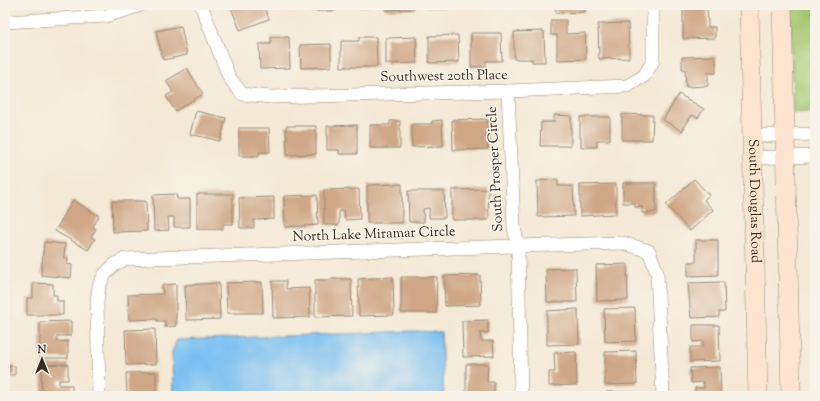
<svg xmlns="http://www.w3.org/2000/svg" width="820" height="401" font-family="'Sorts Mill Goudy',serif">
  <style>
    .green { fill: #a4c871; stroke: #707948 }
    .water { fill: #7abff1; stroke: #5a7488 }
    .building { fill: #cfa787 }
    .lines { fill: none; stroke-linecap: round; stroke-linejoin: round }
    .street-casing { stroke: #988a7a; stroke-width: 14 }
    .secondary-casing { stroke: #988a7a; stroke-width: 20 }
    .street { stroke: #fff; stroke-width: 13 }
    .secondary { stroke: #fde4d1; stroke-width: 19 }
    .labels { text-anchor: middle; dominant-baseline: central; stroke-width: 3.5; stroke-linejoin: round; paint-order: stroke }
    .street-label { font-size: 14px; fill: #3b2a1e; stroke: #f7f3e8 }
  </style>
  <rect width="100%" height="100%" fill="#f7f3e8"/>
  <filter id="ink" filterUnits="userSpaceOnUse"><feTurbulence type="fractalNoise" baseFrequency=".025" numOctaves="2"/><feDisplacementMap in="SourceGraphic" scale="8" xChannelSelector="R" yChannelSelector="G"/><feConvolveMatrix kernelMatrix="1 2 1 2 8 2 1 2 1" color-interpolation-filters="sRGB"/></filter>
  <filter id="wash" filterUnits="userSpaceOnUse"><feTurbulence type="fractalNoise" baseFrequency=".012" numOctaves="4" result="noise"/><feDisplacementMap in="SourceGraphic" scale="16" xChannelSelector="R" yChannelSelector="G"/><feGaussianBlur stdDeviation="0.9" result="paint"/><feColorMatrix in="noise" values="0 0 0 0 0 0 0 0 0 0 0 0 0 0 0 0 0 1.4 0 .05"/><feComposite in="paint" operator="in"/></filter>
  <g filter="url(#wash)">
    <rect width="100%" height="100%" fill="#f4e9d5"/>
    <path class="green" d="M 790,5 L 815,5 L 815,112 L 793,113 Z"/>
    <path class="water" d="M 415,331 L 441,332 L 444,396 L 173,396 L 172,352 L 177,340 Z"/>
    <g id="blocks">
      <g class="building">
        <path d="M 230,5 L 263,5 L 269,19 L 240,30 Z"/>
        <rect x="310" y="5" width="23" height="6"/>
        <path d="M 342,5 L 371,5 L 371,6 L 342,7 Z"/>
        <path d="M 384,5 L 414,5 L 414,9 L 385,10 Z"/>
        <path d="M 427,5 L 457,5 L 458,7 L 427,8 Z"/>
        <path d="M 556,5 L 585,5 L 585,12 L 556,13 Z"/>
        <path d="M 707,9 L 708,27 L 715,27 L 715,38 L 683,39 L 683,10 Z"/>
        <path d="M 551,20 L 566,20 L 566,34 L 585,33 L 586,59 L 557,60 L 557,35 L 551,35 Z"/>
        <path d="M 628,23 L 629,58 L 599,59 L 598,24 Z"/>
        <path d="M 181,26 L 187,55 L 163,60 L 156,31 Z"/>
        <path d="M 544,31 L 545,62 L 532,62 L 532,59 L 514,59 L 514,32 Z"/>
        <path d="M 471,33 L 501,33 L 502,61 L 486,61 L 486,67 L 471,67 Z"/>
        <path d="M 458,35 L 459,62 L 429,63 L 429,36 Z"/>
        <path d="M 271,37 L 289,37 L 290,68 L 260,69 L 259,44 L 271,44 Z"/>
        <path d="M 359,37 L 376,37 L 377,67 L 341,67 L 341,41 L 359,41 Z"/>
        <path d="M 416,37 L 417,63 L 386,64 L 386,38 Z"/>
        <path d="M 331,44 L 331,67 L 301,68 L 300,45 Z"/>
        <path d="M 716,56 L 716,73 L 708,73 L 708,86 L 686,87 L 685,69 L 682,69 L 682,57 Z"/>
        <path d="M 187,68 L 203,94 L 175,111 L 166,96 L 173,92 L 166,81 Z"/>
        <path d="M 679,94 L 704,109 L 698,118 L 692,115 L 682,131 L 663,120 Z"/>
        <path d="M 196,111 L 226,118 L 220,141 L 190,134 Z"/>
        <path d="M 622,114 L 653,115 L 652,140 L 622,140 Z"/>
        <path d="M 554,115 L 571,116 L 571,146 L 540,146 L 541,122 L 554,122 Z"/>
        <path d="M 580,117 L 610,117 L 610,140 L 597,140 L 597,147 L 581,147 L 581,138 L 580,138 Z"/>
        <path d="M 487,119 L 488,149 L 453,150 L 452,120 Z"/>
        <path d="M 442,120 L 443,146 L 412,147 L 412,124 L 432,124 L 432,121 Z"/>
        <path d="M 390,121 L 400,121 L 400,148 L 370,148 L 370,125 L 390,125 Z"/>
        <path d="M 357,125 L 357,154 L 339,154 L 339,150 L 327,150 L 327,126 Z"/>
        <path d="M 286,126 L 316,126 L 316,154 L 287,155 Z"/>
        <path d="M 239,128 L 269,128 L 270,152 L 259,152 L 259,156 L 239,156 Z"/>
        <path d="M 694,179 L 709,195 L 704,200 L 713,210 L 690,231 L 666,205 Z"/>
        <path d="M 558,180 L 558,186 L 573,186 L 574,216 L 538,217 L 537,181 Z"/>
        <path d="M 623,183 L 656,183 L 656,212 L 642,213 L 642,207 L 635,207 L 635,203 L 623,203 Z"/>
        <path d="M 402,184 L 402,223 L 367,223 L 367,185 Z"/>
        <path d="M 616,184 L 616,214 L 580,216 L 580,185 Z"/>
        <path d="M 359,189 L 360,219 L 345,220 L 344,211 L 339,211 L 339,225 L 324,225 L 324,190 Z"/>
        <path d="M 488,189 L 489,220 L 452,220 L 452,190 Z"/>
        <path d="M 408,191 L 444,191 L 445,218 L 429,218 L 429,208 L 423,209 L 424,222 L 409,222 Z"/>
        <path d="M 176,194 L 177,199 L 190,199 L 190,227 L 174,227 L 174,217 L 168,217 L 169,230 L 154,231 L 153,195 Z"/>
        <path d="M 197,194 L 233,194 L 233,224 L 223,224 L 223,229 L 197,229 Z"/>
        <path d="M 317,195 L 318,225 L 285,227 L 284,196 Z"/>
        <path d="M 274,197 L 274,219 L 254,220 L 254,228 L 240,228 L 239,198 Z"/>
        <path d="M 73,200 L 99,216 L 93,227 L 96,229 L 91,237 L 95,239 L 88,250 L 55,231 Z"/>
        <path d="M 112,201 L 146,201 L 147,231 L 113,232 Z"/>
        <path d="M 696,240 L 718,240 L 718,275 L 688,276 L 688,262 L 696,262 Z"/>
        <path d="M 44,242 L 65,244 L 64,257 L 68,258 L 67,264 L 72,265 L 71,278 L 41,275 Z"/>
        <path d="M 627,264 L 628,300 L 597,301 L 596,265 Z"/>
        <path d="M 576,268 L 577,302 L 547,302 L 546,269 Z"/>
        <path d="M 480,275 L 481,305 L 445,306 L 444,276 Z"/>
        <path d="M 393,277 L 394,315 L 359,316 L 358,279 Z"/>
        <path d="M 401,277 L 437,277 L 436,313 L 401,313 Z"/>
        <path d="M 331,279 L 351,279 L 352,316 L 315,317 L 315,280 L 331,280 Z"/>
        <path d="M 272,281 L 286,281 L 286,289 L 309,288 L 310,317 L 273,318 Z"/>
        <path d="M 262,282 L 263,313 L 227,313 L 226,283 Z"/>
        <path d="M 724,282 L 725,312 L 719,312 L 719,317 L 691,318 L 688,283 Z"/>
        <path d="M 33,283 L 53,284 L 53,295 L 57,295 L 57,301 L 63,301 L 63,315 L 27,315 L 27,298 L 33,298 Z"/>
        <path d="M 219,283 L 220,319 L 186,320 L 185,285 Z"/>
        <path d="M 176,284 L 176,326 L 165,327 L 165,321 L 157,321 L 157,319 L 129,320 L 128,295 L 163,294 L 162,285 Z"/>
        <path d="M 635,308 L 636,341 L 605,342 L 604,309 Z"/>
        <path d="M 578,309 L 579,344 L 547,345 L 547,311 Z"/>
        <path d="M 488,320 L 488,333 L 480,333 L 481,341 L 493,341 L 494,356 L 463,357 L 462,321 Z"/>
        <path d="M 71,321 L 71,336 L 57,336 L 57,342 L 68,341 L 68,358 L 40,358 L 40,322 Z"/>
        <path d="M 693,325 L 719,325 L 720,361 L 690,362 L 690,347 L 703,347 L 703,341 L 693,342 Z"/>
        <path d="M 155,329 L 156,364 L 126,365 L 125,330 Z"/>
        <path d="M 636,351 L 637,384 L 605,385 L 605,352 Z"/>
        <path d="M 576,352 L 577,385 L 549,386 L 549,372 L 555,372 L 554,353 Z"/>
        <path d="M 5,360 L 7,360 L 7,366 L 15,366 L 15,375 L 7,375 L 8,394 L 5,394 Z"/>
        <path d="M 68,364 L 68,380 L 59,380 L 59,385 L 72,385 L 72,396 L 42,396 L 41,365 Z"/>
        <path d="M 466,364 L 488,364 L 487,382 L 494,382 L 494,396 L 466,396 Z"/>
        <path d="M 720,367 L 721,396 L 695,396 L 695,388 L 704,388 L 704,382 L 691,383 L 690,368 Z"/>
        <path d="M 156,372 L 156,396 L 127,396 L 126,373 Z"/>
        <rect x="607" y="392" width="27" height="4"/>
        <path d="M 553,393 L 580,394 L 580,396 L 553,396 Z"/>
      </g>
    </g>
  </g>
  <g filter="url(#ink)">
    <use href="#blocks" fill-opacity="0" stroke="#988a7a" stroke-width="1"/>
    <g class="lines">
      <g class="street-casing">
        <g id="street">
          <path d="M 201,5 L 229,77 L 242,94 L 270,97 L 508,91 L 627,86 L 644,76 L 653,61 L 653,5"/>
          <path d="M 5,22 L 106,16 L 141,5"/>
          <path d="M 508,91 L 514,227 L 518,246 L 521,396"/>
          <path d="M 752,136 L 815,134"/>
          <path d="M 753,158 L 815,156"/>
          <path d="M 99,396 L 97,302 L 99,286 L 105,274 L 114,265 L 125,259 L 518,246 L 623,243 L 649,251 L 657,273 L 663,396"/>
        </g>
      </g>
      <g class="secondary-casing">
        <g id="secondary">
          <path id="s1" d="M 749,5 L 758,396"/>
          <path d="M 782,5 L 791,396"/>
        </g>
      </g>
      <use href="#street" class="street"/>
      <use href="#secondary" class="secondary"/>
    </g>
  </g>
  <g class="labels">
    <g class="street-label">
      <text transform="translate(444 77) rotate(-1)">Southwest 20th Place</text>
      <text transform="translate(496 169) rotate(-93)">South Prosper Circle</text>
      <text stroke="none"><textPath href="#s1" startOffset="196">South Douglas Road</textPath></text>
      <text transform="translate(374 235) rotate(-2)">North Lake Miramar Circle</text>
    </g>
  </g>
  <rect width="820" height="401" fill="none" stroke="#f7f3e8" stroke-width="20"/>
  <g transform="translate(42 359)" stroke="#f7f3e8" stroke-width="3" paint-order="stroke">
  <path d="M0-3L7 15L0 10L-7 15Z" fill="#3b2a1e"/>
  <text y="-6" font-size="11" font-weight="bold" text-anchor="middle" fill="#3b2a1e">N</text>
  </g>
</svg>
